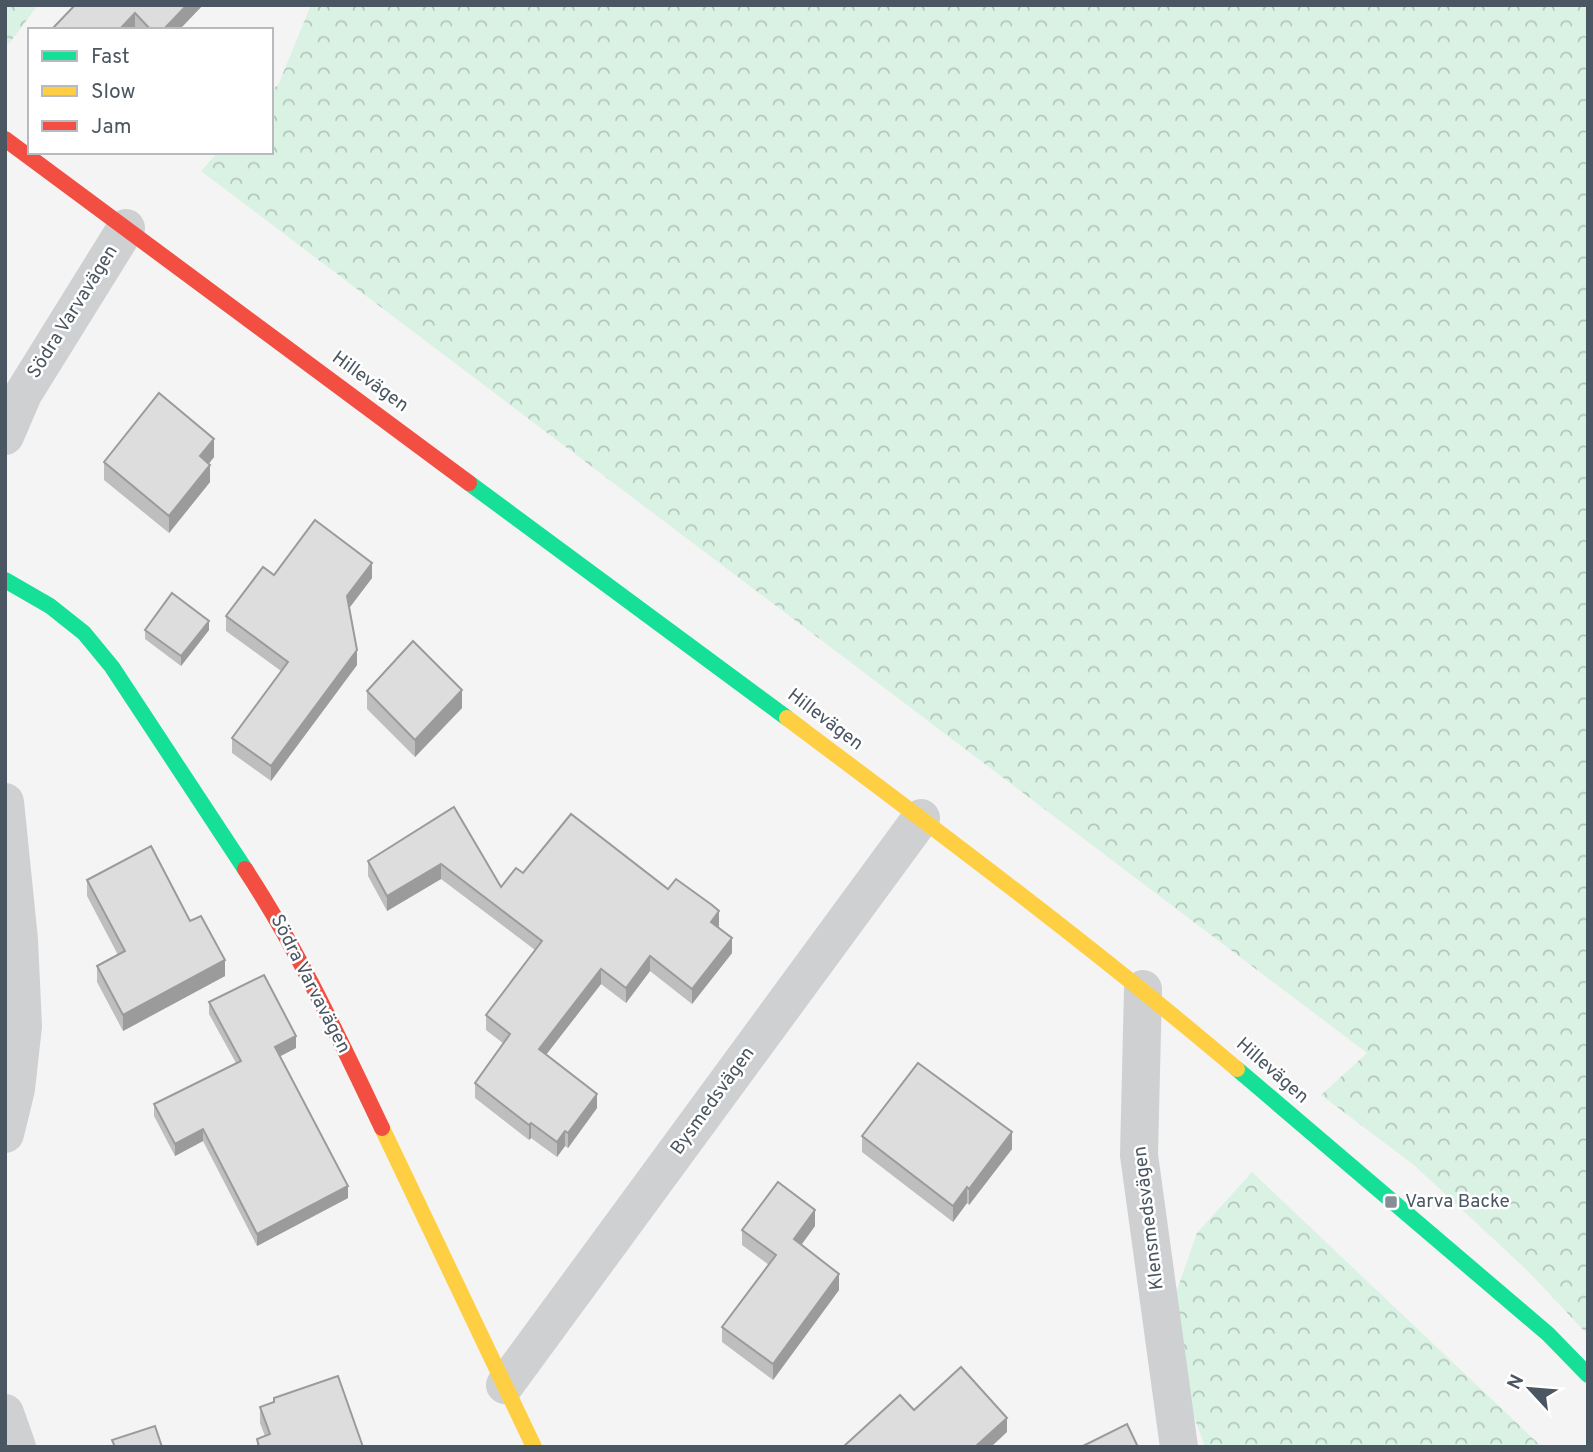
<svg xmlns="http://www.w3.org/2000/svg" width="1593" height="1452" font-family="Overpass,sans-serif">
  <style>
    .forest { fill: url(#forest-crowns) }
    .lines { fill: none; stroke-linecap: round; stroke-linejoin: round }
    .street { stroke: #ced0d2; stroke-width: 38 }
    .fast { stroke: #16e098; stroke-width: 16 }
    .slow { stroke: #ffcf43; stroke-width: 16 }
    .jam { stroke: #f24e42; stroke-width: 16 }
    .wall { fill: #bebebf }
    .shaded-wall { fill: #9b9b9b }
    .building { fill: #ddddde; stroke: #9b9b9b; stroke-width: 2 }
    .poi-dot { fill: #868d94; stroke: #fff; stroke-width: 2.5 }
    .labels { text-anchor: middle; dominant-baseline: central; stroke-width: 5; stroke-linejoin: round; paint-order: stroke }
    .street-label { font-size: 19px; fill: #4a5661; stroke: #fff }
    .poi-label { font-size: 19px; fill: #4a5661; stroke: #fff; text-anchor: start }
  </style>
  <defs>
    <pattern id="forest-crowns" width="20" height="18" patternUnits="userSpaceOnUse" patternTransform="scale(1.75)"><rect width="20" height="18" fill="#d9f2e3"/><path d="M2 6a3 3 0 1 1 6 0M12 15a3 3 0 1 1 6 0" fill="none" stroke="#b2c7bb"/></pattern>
  </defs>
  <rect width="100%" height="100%" fill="#f4f4f4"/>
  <g class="forest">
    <path d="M 5,5 L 38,5 L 8,45 L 5,43 Z"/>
    <path d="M 311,5 L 1588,5 L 1588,1335 L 1528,1271 L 1414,1165 L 1321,1095 L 1367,1053 L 201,171 L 218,152 L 271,152 L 271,92 L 279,83 Z"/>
    <path d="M 1252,1172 L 1542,1447 L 1205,1447 L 1182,1384 L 1176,1293 L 1197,1233 Z"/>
  </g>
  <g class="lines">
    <g class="street">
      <path d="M 5,436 L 23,394 L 126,228"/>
      <path d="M 5,802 L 19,940 L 23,1026 L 16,1089 L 5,1134"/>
      <path d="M 1143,989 L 1139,1155 L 1179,1447"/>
      <path d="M 505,1385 L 921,818"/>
      <path d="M 5,1413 L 17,1447"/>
    </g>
    <g class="fast">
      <path d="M 469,483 L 787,718"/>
      <path d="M 5,580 L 50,606 L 84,633 L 112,667 L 245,869"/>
      <path d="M 1237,1069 L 1548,1334 L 1588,1375"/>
    </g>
    <g class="slow">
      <path d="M 787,718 C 939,832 1092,946 1237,1069"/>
      <path d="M 382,1128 L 534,1447"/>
    </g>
    <g class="jam">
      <path d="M 5,139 L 469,483"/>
      <path d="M 245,869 C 299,951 340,1040 382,1128"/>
    </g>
  </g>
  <g class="wall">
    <path d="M 75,5 L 203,5 L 179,30 L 52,30 Z"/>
    <path d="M 214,457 L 209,464 L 210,482 L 169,533 L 104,480 L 104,462 Z"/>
    <path d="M 274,575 L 372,578 L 349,608 L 357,665 L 271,781 L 232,753 L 232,738 L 281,671 L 226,631 L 226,616 Z"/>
    <path d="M 145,630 L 209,630 L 181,666 L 145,639 Z"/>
    <path d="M 367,691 L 462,708 L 415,757 L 367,709 Z"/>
    <path d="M 454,807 L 501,887 L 523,873 L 668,889 L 719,926 L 718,927 L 732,953 L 692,1004 L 650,971 L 626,1003 L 601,984 L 546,1054 L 597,1108 L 568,1148 L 565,1146 L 557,1157 L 531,1138 L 529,1140 L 475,1098 L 475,1083 L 504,1044 L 486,1030 L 486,1015 L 535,950 L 441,879 L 387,911 L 368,876 L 368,861 Z"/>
    <path d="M 87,880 L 190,921 L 225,976 L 123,1031 L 97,982 L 97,966 L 118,955 L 87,896 Z"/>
    <path d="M 209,1002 L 296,1048 L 280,1056 L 348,1198 L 257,1246 L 203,1141 L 175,1156 L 154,1116 L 154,1104 L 236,1063 L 209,1014 Z"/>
    <path d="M 862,1136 L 1012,1149 L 969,1205 L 967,1203 L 953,1222 L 862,1152 Z"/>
    <path d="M 815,1226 L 801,1245 L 839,1290 L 773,1380 L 722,1342 L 722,1327 L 769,1265 L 742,1245 L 742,1230 Z"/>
    <path d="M 260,1407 L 363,1447 L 257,1447 L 257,1439 L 265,1436 L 260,1423 Z"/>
  </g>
  <g class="shaded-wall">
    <path d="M 187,5 L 203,5 L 179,30 L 163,30 Z"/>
    <path d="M 135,13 L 135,29 L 119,30 Z"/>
    <path d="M 214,439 L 214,457 L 200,474 L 200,456 Z"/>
    <path d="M 210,465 L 210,482 L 169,533 L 169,516 Z"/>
    <path d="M 372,563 L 372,578 L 347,611 L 347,596 Z"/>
    <path d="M 209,621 L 209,630 L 181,666 L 181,656 Z"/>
    <path d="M 357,650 L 357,665 L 271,781 L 271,766 Z"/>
    <path d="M 462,690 L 462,708 L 415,757 L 415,740 Z"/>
    <path d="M 441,864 L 441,879 L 387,911 L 387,896 Z"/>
    <path d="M 719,911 L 719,926 L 711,937 L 711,922 Z"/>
    <path d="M 732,938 L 732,953 L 692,1004 L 692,989 Z"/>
    <path d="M 650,956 L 650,971 L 626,1003 L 626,988 Z"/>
    <path d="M 225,960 L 225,976 L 123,1031 L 123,1015 Z"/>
    <path d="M 601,969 L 601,984 L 539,1064 L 539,1049 Z"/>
    <path d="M 296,1036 L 296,1048 L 275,1059 L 275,1047 Z"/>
    <path d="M 597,1094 L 597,1108 L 568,1148 L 568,1133 Z"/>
    <path d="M 531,1123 L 531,1138 L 529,1140 L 529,1125 Z"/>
    <path d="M 203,1129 L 203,1141 L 175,1156 L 175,1144 Z"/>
    <path d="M 565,1131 L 565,1146 L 557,1157 L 557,1142 Z"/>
    <path d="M 1012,1132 L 1012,1149 L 969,1205 L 969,1189 Z"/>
    <path d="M 348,1186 L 348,1198 L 257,1246 L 257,1234 Z"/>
    <path d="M 967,1187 L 967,1203 L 953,1222 L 953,1206 Z"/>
    <path d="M 815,1210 L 815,1226 L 794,1255 L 794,1239 Z"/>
    <path d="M 839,1274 L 839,1290 L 773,1380 L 773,1364 Z"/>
    <path d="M 1007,1418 L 1007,1432 L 991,1447 L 975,1447 Z"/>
  </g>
  <g class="building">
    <path d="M 75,5 L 187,5 L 163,30 L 151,30 L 135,13 L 119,30 L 53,30 L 52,29 Z"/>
    <path d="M 159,393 L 214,439 L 200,456 L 210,465 L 169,516 L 104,462 Z"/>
    <path d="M 315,520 L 372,563 L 347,596 L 357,650 L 271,766 L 232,738 L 288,662 L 226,616 L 263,567 L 274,575 Z"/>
    <path d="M 172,593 L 209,621 L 181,656 L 145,630 Z"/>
    <path d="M 413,641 L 462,690 L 415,740 L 367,691 Z"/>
    <path d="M 454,807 L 501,887 L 516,868 L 523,873 L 571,814 L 668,889 L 676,879 L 712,905 L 719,911 L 711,922 L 732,938 L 692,989 L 650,956 L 626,988 L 601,969 L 539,1049 L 597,1094 L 568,1133 L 565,1131 L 557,1142 L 531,1123 L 529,1125 L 475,1083 L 510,1034 L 486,1015 L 542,941 L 441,864 L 387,896 L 368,861 Z"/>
    <path d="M 151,846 L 190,921 L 201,916 L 225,960 L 123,1015 L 97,966 L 125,951 L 87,880 Z"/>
    <path d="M 264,975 L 296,1036 L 275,1047 L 348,1186 L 257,1234 L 203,1129 L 175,1144 L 154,1104 L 241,1061 L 209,1002 Z"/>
    <path d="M 918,1063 L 1012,1132 L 969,1189 L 967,1187 L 953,1206 L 862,1136 Z"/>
    <path d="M 778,1182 L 815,1210 L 794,1239 L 839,1274 L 773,1364 L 722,1327 L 776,1255 L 742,1230 Z"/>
    <path d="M 961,1367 L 1007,1418 L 975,1447 L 843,1447 L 900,1395 L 914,1410 Z"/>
    <path d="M 338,1376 L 363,1447 L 259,1447 L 257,1439 L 270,1434 L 260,1407 L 274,1402 L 274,1398 Z"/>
    <path d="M 1127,1424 L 1138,1447 L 1081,1447 Z"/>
    <path d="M 155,1426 L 162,1447 L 115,1447 L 112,1440 Z"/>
  </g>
  <rect class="poi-dot" x="1384" y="1195" width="14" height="14" rx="3.5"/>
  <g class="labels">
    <g class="street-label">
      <text transform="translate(73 312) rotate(-58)">Södra Varvavägen</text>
      <text transform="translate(370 382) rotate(36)">Hillevägen</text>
      <text transform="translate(825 720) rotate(37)">Hillevägen</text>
      <text transform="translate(310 984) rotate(63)">Södra Varvavägen</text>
      <text transform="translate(1272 1071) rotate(41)">Hillevägen</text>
      <text transform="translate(713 1101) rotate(-54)">Bysmedsvägen</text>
      <text transform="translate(1149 1218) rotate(-97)">Klensmedsvägen</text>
    </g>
    <g class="poi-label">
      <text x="1405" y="1202">Varva Backe</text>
    </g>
  </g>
  <rect width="1593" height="1452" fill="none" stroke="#4a5661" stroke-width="14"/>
  <rect x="28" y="28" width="245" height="126" fill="#ffffff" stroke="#b7bbc0" stroke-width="2"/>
  <rect x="42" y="51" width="35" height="10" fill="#16e098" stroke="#b7bbc0" stroke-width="2"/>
  <text x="91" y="63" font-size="21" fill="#4a5661">Fast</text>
  <rect x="42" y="86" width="35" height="10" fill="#ffcf43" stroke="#b7bbc0" stroke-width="2"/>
  <text x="91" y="98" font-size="21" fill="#4a5661">Slow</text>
  <rect x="42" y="121" width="35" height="10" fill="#f24e42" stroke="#b7bbc0" stroke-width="2"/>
  <text x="91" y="133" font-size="21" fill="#4a5661">Jam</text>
  <g transform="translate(1530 1389) rotate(296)" stroke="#ffffff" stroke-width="5" paint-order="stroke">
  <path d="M0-5L12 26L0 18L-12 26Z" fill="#4a5661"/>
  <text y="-10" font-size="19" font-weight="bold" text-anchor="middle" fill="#4a5661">N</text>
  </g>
</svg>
